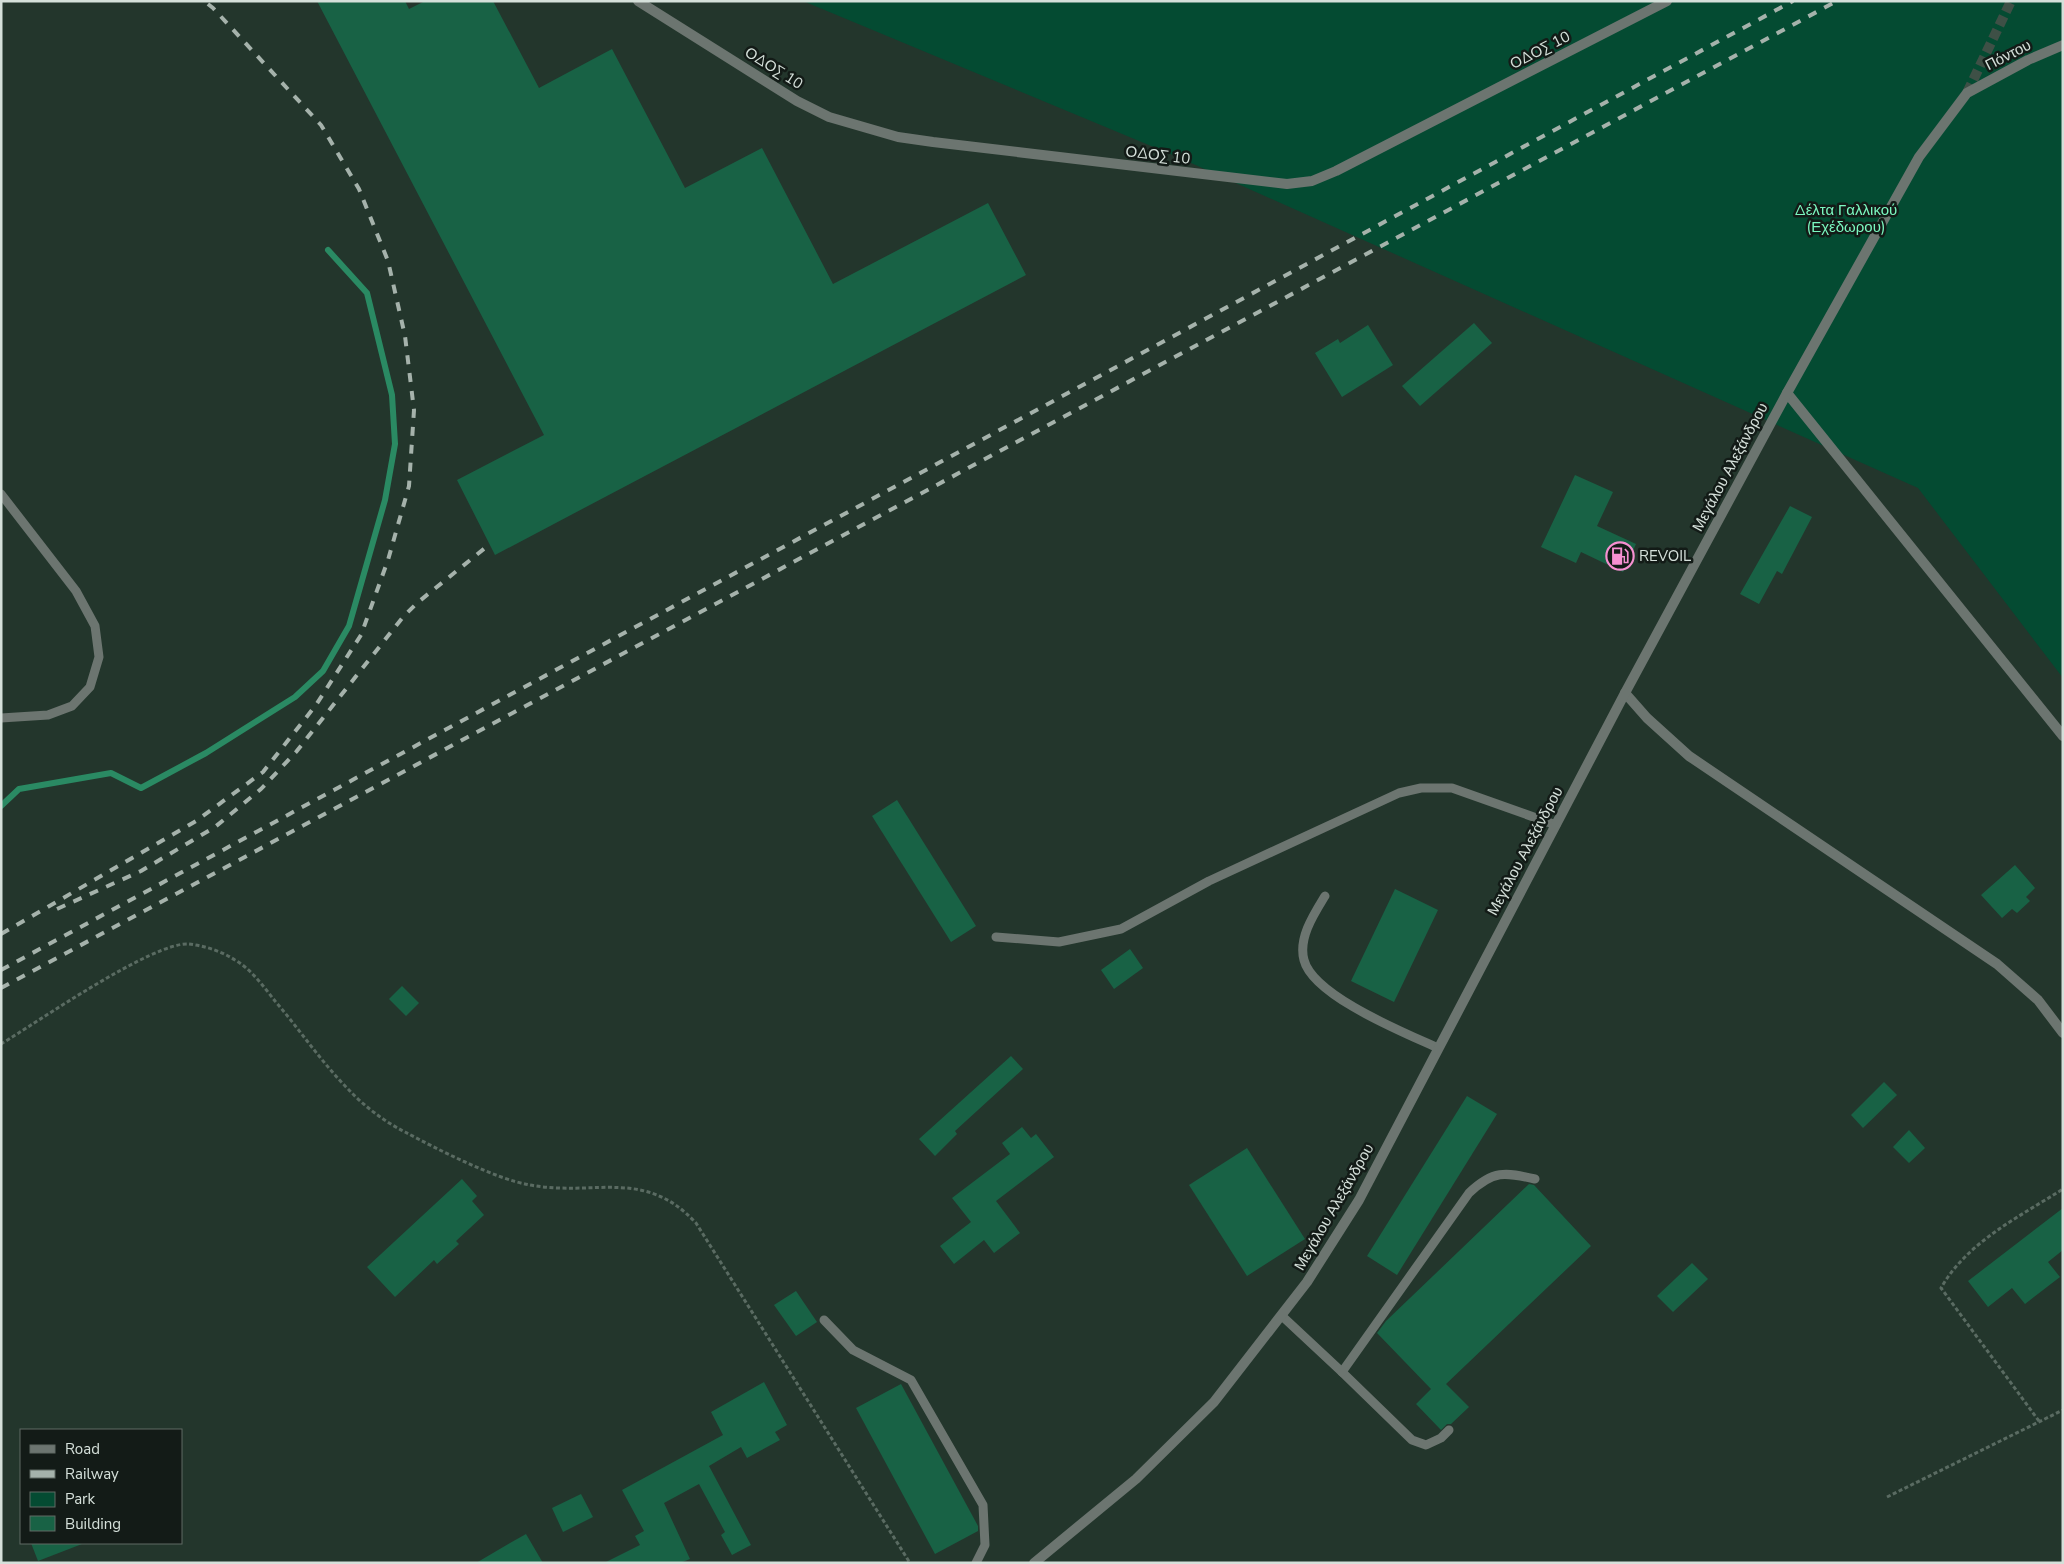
<svg xmlns="http://www.w3.org/2000/svg" width="2064" height="1564" font-family="'Nunito Sans',sans-serif">
  <style>
    .green { fill: #044b32 }
    .lines { fill: none; stroke-linecap: round; stroke-linejoin: round }
    .stream { stroke: #2a8a63; stroke-width: 6 }
    .building { fill: #186245 }
    .minor-tunnel { stroke: #3e5046; stroke-width: 10; stroke-dasharray: 10 5; stroke-linecap: butt }
    .path { stroke: #5a6b62; stroke-width: 3; stroke-dasharray: 4 2.5; stroke-linecap: butt }
    .service { stroke: #6c7570; stroke-width: 9 }
    .minor { stroke: #6c7570; stroke-width: 10 }
    .tertiary { stroke: #6c7570; stroke-width: 10 }
    .rail { stroke: #a5b2ab; stroke-width: 4; stroke-dasharray: 9 9; stroke-linecap: butt }
    .labels { text-anchor: middle; dominant-baseline: central; stroke-width: 5; stroke-linejoin: round; paint-order: stroke }
    .street-label { font-size: 15px; fill: #d5e0da; stroke: #131b17 }
    .park-label { font-size: 15px; fill: #7bf8c0; stroke: #131b17 }
    .poi-label { font-size: 15px; fill: #d5e0da; stroke: #131b17; text-anchor: start }
  </style>
  <rect width="100%" height="100%" fill="#23362c"/>
  <path class="green" d="M 803,1 L 2063,1 L 2063,678 L 1918,488 L 1180,158 Z"/>
  <g class="lines">
    <path class="stream" d="M 1,806 L 19,789 L 111,773 L 141,788 L 206,753 L 295,697 L 323,671 L 349,626 L 385,500 L 395,444 L 392,395 L 367,293 L 328,250"/>
  </g>
  <g class="building">
    <path d="M 317,1 L 405,1 L 409,9 L 425,1 L 493,1 L 539,88 L 612,49 L 685,188 L 762,148 L 833,284 L 988,203 L 1026,275 L 495,555 L 457,480 L 544,435 Z"/>
    <path d="M 1474,323 L 1492,343 L 1420,406 L 1402,386 Z"/>
    <path d="M 1368,325 L 1393,365 L 1342,397 L 1315,353 L 1338,339 L 1340,343 Z"/>
    <path d="M 1575,475 L 1613,492 L 1597,526 L 1636,544 L 1623,572 L 1581,552 L 1576,563 L 1541,547 Z"/>
    <path d="M 1790,506 L 1812,517 L 1782,574 L 1777,571 L 1759,604 L 1740,594 Z"/>
    <path d="M 897,800 L 976,926 L 951,942 L 872,816 Z"/>
    <path d="M 2015,865 L 2035,888 L 2026,897 L 2030,901 L 2017,913 L 2012,909 L 2002,918 L 1981,895 Z"/>
    <path d="M 1395,889 L 1438,910 L 1394,1002 L 1351,981 Z"/>
    <path d="M 1130,949 L 1143,968 L 1114,989 L 1101,970 Z"/>
    <path d="M 402,986 L 419,1003 L 406,1016 L 389,999 Z"/>
    <path d="M 1011,1056 L 1023,1069 L 955,1131 L 957,1134 L 935,1156 L 919,1139 Z"/>
    <path d="M 1884,1082 L 1897,1095 L 1863,1128 L 1851,1115 Z"/>
    <path d="M 1467,1096 L 1497,1114 L 1397,1275 L 1367,1256 Z"/>
    <path d="M 1022,1127 L 1031,1138 L 1036,1134 L 1054,1157 L 996,1201 L 1020,1233 L 994,1253 L 984,1240 L 954,1264 L 940,1246 L 971,1222 L 952,1198 L 1010,1154 L 1002,1143 Z"/>
    <path d="M 1909,1130 L 1925,1148 L 1909,1163 L 1893,1147 Z"/>
    <path d="M 1247,1148 L 1305,1239 L 1247,1276 L 1189,1185 Z"/>
    <path d="M 462,1179 L 477,1196 L 472,1201 L 484,1215 L 456,1241 L 459,1244 L 437,1264 L 434,1260 L 395,1297 L 367,1267 Z"/>
    <path d="M 1529,1184 L 1534,1185 L 1591,1246 L 1446,1384 L 1469,1407 L 1451,1424 L 1447,1424 L 1441,1430 L 1416,1404 L 1431,1389 L 1377,1333 L 1386,1321 Z"/>
    <path d="M 2063,1208 L 2063,1250 L 2048,1262 L 2060,1277 L 2025,1304 L 2012,1288 L 1988,1307 L 1968,1281 Z"/>
    <path d="M 1692,1263 L 1708,1279 L 1673,1312 L 1657,1296 Z"/>
    <path d="M 796,1291 L 817,1322 L 796,1336 L 774,1305 Z"/>
    <path d="M 764,1382 L 787,1425 L 775,1432 L 780,1440 L 747,1458 L 741,1447 L 709,1466 L 751,1545 L 732,1555 L 721,1535 L 725,1532 L 699,1484 L 664,1503 L 690,1559 L 680,1563 L 604,1563 L 640,1545 L 635,1536 L 644,1531 L 622,1490 L 723,1435 L 711,1412 Z"/>
    <path d="M 901,1384 L 978,1526 L 978,1531 L 935,1554 L 856,1408 Z"/>
    <path d="M 581,1494 L 593,1517 L 563,1532 L 552,1508 Z"/>
    <path d="M 526,1534 L 543,1563 L 476,1563 L 510,1543 Z"/>
    <path d="M 31,1543 L 81,1543 L 82,1544 L 38,1561 Z"/>
  </g>
  <g class="lines">
    <path class="minor-tunnel" d="M 1967,93 L 2011,1"/>
    <g class="path">
      <path d="M 1,1044 C 36,1023 154,941 189,944 C 205,946 221,951 235,960 C 251,969 264,987 275,1001 C 300,1030 322,1063 349,1090 C 364,1106 385,1122 405,1132 C 437,1149 495,1179 530,1185 C 595,1197 644,1167 696,1223 L 910,1563"/>
      <path d="M 2039,1421 L 1941,1288 C 1967,1242 2019,1217 2063,1189"/>
      <path d="M 1887,1497 L 2063,1410"/>
    </g>
    <g class="service">
      <path d="M 1,494 L 76,591 L 95,626 L 99,657 L 90,687 L 72,706 L 48,715 L 1,718"/>
      <path d="M 1325,896 C 1314,914 1298,938 1304,960 C 1313,996 1405,1033 1438,1048"/>
      <path d="M 996,937 L 1059,942 L 1121,929 L 1209,881 L 1399,793 L 1421,788 L 1452,788 L 1556,825"/>
      <path d="M 1282,1316 L 1342,1372 L 1412,1440 L 1426,1445 L 1441,1438 L 1449,1430"/>
      <path d="M 824,1320 L 853,1350 L 911,1380 L 983,1505 L 985,1545 L 976,1563"/>
      <path d="M 1342,1372 L 1469,1193 C 1493,1170 1505,1172 1535,1179"/>
    </g>
    <g class="minor">
      <path d="M 638,1 L 797,101 L 829,117 L 898,137 L 933,142 L 1287,184 L 1312,181 L 1336,171 L 1667,1"/>
      <path d="M 1787,393 L 2063,736"/>
      <path d="M 1625,693 L 1647,718 L 1689,756 L 1997,964 L 2038,1000 L 2063,1033"/>
    </g>
    <path class="tertiary" d="M 1034,1563 L 1136,1479 L 1214,1402 L 1307,1282 L 1359,1200 L 1625,693 L 1787,393 L 1919,157 L 1967,93 L 2028,60 L 2063,45"/>
    <g class="rail">
      <path d="M 57,909 L 141,871 L 215,827 L 261,789 L 296,752 L 403,617 L 417,603 L 490,544"/>
      <path d="M 1,934 L 196,821 L 263,772 L 316,705 L 361,635 L 388,560 L 409,486 L 414,410 L 405,336 L 388,261 L 359,189 L 321,125 L 213,8 L 204,1"/>
      <path d="M 1,970 L 1793,1"/>
      <path d="M 1,988 L 1837,1"/>
    </g>
  </g>
  <defs>
    <g id="fuel-ring" transform="scale(1.4375)"><circle r="9.5" fill="#131b17" stroke="#f690d1" stroke-width="1.5"/><path d="M-5.5-6h7V0h2V4h1.3V-2.5L3-4.5l.8-.8L6-3V5H2.5V1h-1V6h-7ZM-4.2-4.7v3.2H.2V-4.7Z" fill="#f690d1"/></g>
  </defs>
  <g fill-rule="evenodd">
    <use href="#fuel-ring" x="1620" y="556"/>
  </g>
  <g class="labels">
    <g class="street-label">
      <text transform="translate(1540 50) rotate(-27)">ΟΔΟΣ 10</text>
      <text transform="translate(2008 55) rotate(-27)">Πόντου</text>
      <text transform="translate(774 68) rotate(32)">ΟΔΟΣ 10</text>
      <text transform="translate(1158 155) rotate(7)">ΟΔΟΣ 10</text>
      <text transform="translate(1730 467) rotate(-62)">Μεγάλου Αλεξάνδρου</text>
      <text transform="translate(1525 851) rotate(-62)">Μεγάλου Αλεξάνδρου</text>
      <text transform="translate(1334 1207) rotate(-60)">Μεγάλου Αλεξάνδρου</text>
    </g>
    <g class="park-label">
      <text x="1846" y="210">Δέλτα Γαλλικού<tspan x="1846" dy="17">(Εχέδωρου)</tspan></text>
    </g>
    <g class="poi-label">
      <text x="1639" y="556">REVOIL</text>
    </g>
  </g>
  <rect width="2064" height="1564" fill="none" stroke="#d5e0da" stroke-width="5"/>
  <rect x="20" y="1429" width="162" height="115" fill="#131b17" stroke="#616a65"/>
  <rect x="30" y="1445" width="25" height="8" fill="#6c7570" stroke="#616a65"/>
  <text x="65" y="1454" font-size="15" fill="#d5e0da">Road</text>
  <rect x="30" y="1470" width="25" height="8" fill="#a5b2ab" stroke="#616a65"/>
  <text x="65" y="1479" font-size="15" fill="#d5e0da">Railway</text>
  <rect x="30" y="1492" width="25" height="15" fill="#044b32" stroke="#616a65"/>
  <text x="65" y="1504" font-size="15" fill="#d5e0da">Park</text>
  <rect x="30" y="1516" width="25" height="15" fill="#186245" stroke="#616a65"/>
  <text x="65" y="1529" font-size="15" fill="#d5e0da">Building</text>
</svg>
